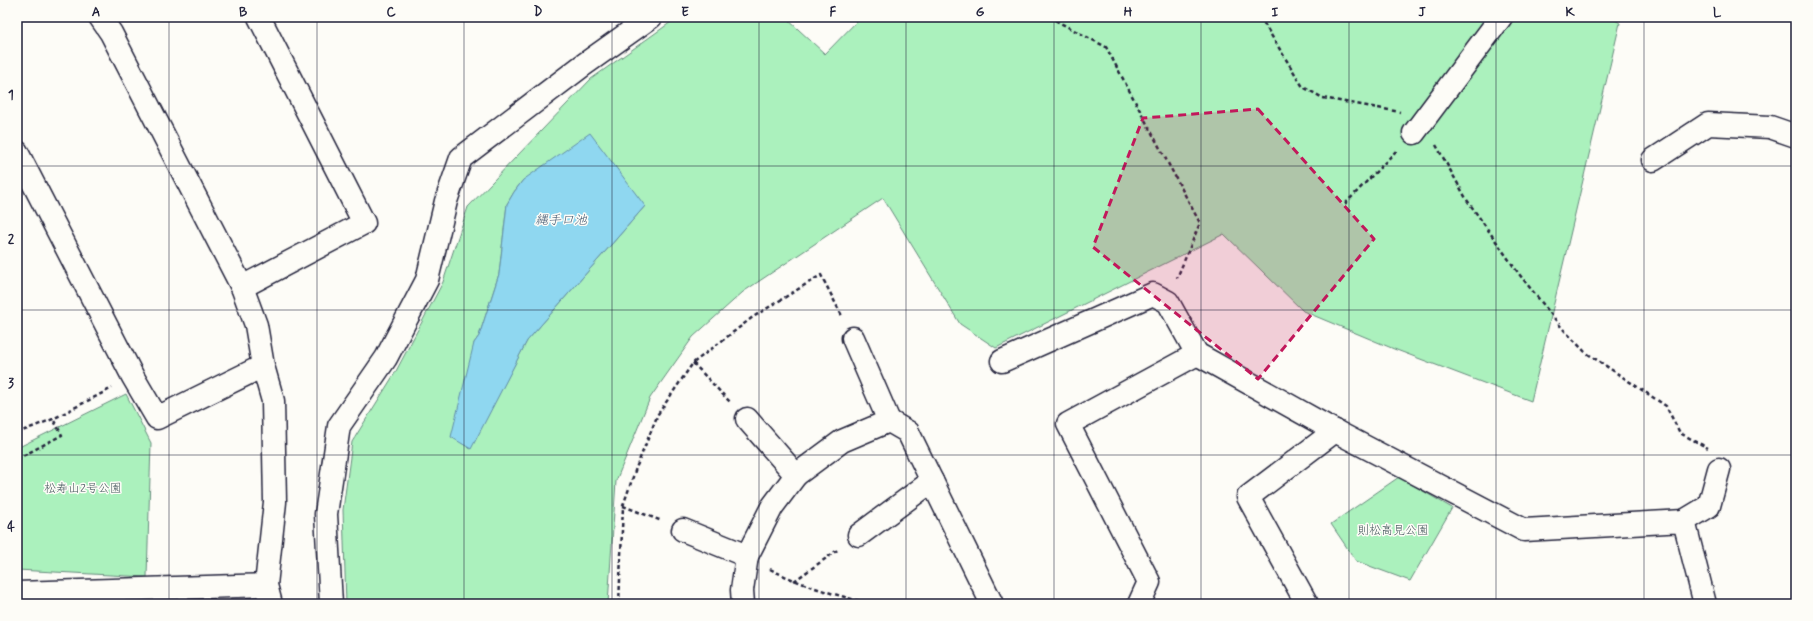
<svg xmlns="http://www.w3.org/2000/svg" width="1813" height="621" font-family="Mynerve,'Klee One',sans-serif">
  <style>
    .green { fill: #abf1bd; stroke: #668a7c; fill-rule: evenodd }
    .water { fill: #8fd7f0; stroke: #638fa8 }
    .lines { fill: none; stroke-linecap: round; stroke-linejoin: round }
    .minor-casing { stroke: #22223b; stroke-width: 25 }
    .tertiary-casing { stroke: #22223b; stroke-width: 25 }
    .path { stroke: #22223b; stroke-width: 2.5; stroke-dasharray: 4 3; stroke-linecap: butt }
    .minor { stroke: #fdfcf7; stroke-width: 22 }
    .tertiary { stroke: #fdfcf7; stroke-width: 22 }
    .marked { fill: #c2185b; fill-opacity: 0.2; stroke: #c2185b; stroke-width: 3; stroke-dasharray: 8 5; stroke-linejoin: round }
    .grid { fill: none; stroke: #22223b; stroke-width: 1; stroke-opacity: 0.55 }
    .labels { text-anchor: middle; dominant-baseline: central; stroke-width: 3; stroke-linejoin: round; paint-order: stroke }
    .park-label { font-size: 12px; fill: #44565c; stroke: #fdfcf7 }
    .water-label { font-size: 13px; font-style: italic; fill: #435871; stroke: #fdfcf7 }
    .neatline { fill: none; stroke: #22223b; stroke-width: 1.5 }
    .grid-label { font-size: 13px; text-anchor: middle; font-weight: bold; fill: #22223b }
  </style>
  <rect width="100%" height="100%" fill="#fdfcf7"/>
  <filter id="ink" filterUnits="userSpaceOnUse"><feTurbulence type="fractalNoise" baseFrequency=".025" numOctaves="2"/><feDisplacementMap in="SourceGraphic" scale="8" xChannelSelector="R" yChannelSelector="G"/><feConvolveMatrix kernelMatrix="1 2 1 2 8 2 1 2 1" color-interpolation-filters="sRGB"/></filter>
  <g filter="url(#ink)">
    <g class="green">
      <path d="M 678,17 L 785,17 L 825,54 L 861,17 L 1610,17 L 1620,23 L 1531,401 L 1394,349 L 1303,311 L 1224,234 L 996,348 L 960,324 L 883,198 L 743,292 L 693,337 L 650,398 L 616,481 L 608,604 L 346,604 L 343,510 L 352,442 L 395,373 L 443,282 L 468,207 L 591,79 ZM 523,180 L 645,206 L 527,341 L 470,449 L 474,343 L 479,336 L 499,274 L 507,204 L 514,192 Z"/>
      <path d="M 126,394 L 151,443 L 147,577 L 17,570 L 17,448 Z"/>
      <path d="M 1399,477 L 1452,508 L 1410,581 L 1356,561 L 1331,524 Z"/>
    </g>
    <path class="water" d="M 590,133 L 645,206 L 527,341 L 471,449 L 451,437 L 474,343 L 479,336 L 499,274 L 507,204 L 514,192 L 523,180 Z"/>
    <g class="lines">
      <g class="minor-casing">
        <g id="minor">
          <path d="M 1414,133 L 1501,17"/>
          <path d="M 17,152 L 133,377 L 157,418 L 263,366"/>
          <path d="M 1653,160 L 1708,124 L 1770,127 L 1796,136"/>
          <path d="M 242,287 L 364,223 L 259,17"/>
          <path d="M 853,338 L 889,421"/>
          <path d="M 1002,361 L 1153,294 L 1168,302 L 1197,354 L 1335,431 L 1524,530 L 1684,521 L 1705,604"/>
          <path d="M 747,419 L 796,475"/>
          <path d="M 1684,521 L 1709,506 L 1719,469"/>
          <path d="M 683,530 L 747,556"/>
          <path d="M 859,535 L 932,481"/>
          <path d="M 17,593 L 266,585"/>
          <path d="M 331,604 L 326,514 L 339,426 L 386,358 L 427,280 L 446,201 L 461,158 L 582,66 L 651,17"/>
          <path d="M 743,604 L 742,590 L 747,556 L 772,507 L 796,475 L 842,441 L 889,421 L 908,432 L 992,604"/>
          <path d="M 1139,604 L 1149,582 L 1068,424 L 1197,354"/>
          <path d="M 1307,604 L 1248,497 L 1335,431"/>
        </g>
      </g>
      <g class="tertiary-casing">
        <path id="tertiary" d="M 100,17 L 111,33 L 242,287 L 256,325 L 263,366 L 273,401 L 275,502 L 266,585 L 271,604"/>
      </g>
      <g class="path">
        <path d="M 1049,17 L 1106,47 L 1200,223 L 1177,278"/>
        <path d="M 1260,17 L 1303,87 L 1323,98 L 1400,112"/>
        <path d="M 1436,145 L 1467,200 L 1519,274 L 1562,328 L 1585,352 L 1666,406 L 1680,433 L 1708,448"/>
        <path d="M 1345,204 L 1397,150"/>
        <path d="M 693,363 L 730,402"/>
        <path d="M 17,433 L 53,419 L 112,388"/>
        <path d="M 17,459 L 62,435 L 53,419"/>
        <path d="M 623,506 L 662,521"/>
        <path d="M 770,569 C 803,586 836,595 871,604"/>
        <path d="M 794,581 L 839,549"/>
        <path d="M 619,604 L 623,506 L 636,468 L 658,414 L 693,363 L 753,317 L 821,275 L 842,316"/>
      </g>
      <use href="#minor" class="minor"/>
      <use href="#tertiary" class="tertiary"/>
    </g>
  </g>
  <path class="marked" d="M 1258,109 L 1374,239 L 1258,379 L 1093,247 L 1143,118 Z"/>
  <path class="grid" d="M 169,17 L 169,604M 317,17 L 317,604M 464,17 L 464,604M 612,17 L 612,604M 759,17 L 759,604M 906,17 L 906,604M 1054,17 L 1054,604M 1201,17 L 1201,604M 1349,17 L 1349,604M 1496,17 L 1496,604M 1644,17 L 1644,604M 17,166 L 1796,166M 17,310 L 1796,310M 17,455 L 1796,455"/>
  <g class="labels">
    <g class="park-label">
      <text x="83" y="489">松寿山2号公園</text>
      <text x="1393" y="531">則松高見公園</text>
    </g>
    <g class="water-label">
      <text x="561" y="220">縄手口池</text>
    </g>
  </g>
  <rect width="1813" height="621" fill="none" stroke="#fdfcf7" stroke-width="44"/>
  <rect x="22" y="22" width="1769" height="577" class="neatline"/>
  <g class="grid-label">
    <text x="96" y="16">A</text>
    <text x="243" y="16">B</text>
    <text x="391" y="16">C</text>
    <text x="538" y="16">D</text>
    <text x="685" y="16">E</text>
    <text x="833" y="16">F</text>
    <text x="980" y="16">G</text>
    <text x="1128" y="16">H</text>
    <text x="1275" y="16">I</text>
    <text x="1422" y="16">J</text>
    <text x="1570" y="16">K</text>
    <text x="1717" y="16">L</text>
    <text x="11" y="99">1</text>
    <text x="11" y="243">2</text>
    <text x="11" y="387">3</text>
    <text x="11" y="531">4</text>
  </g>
</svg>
